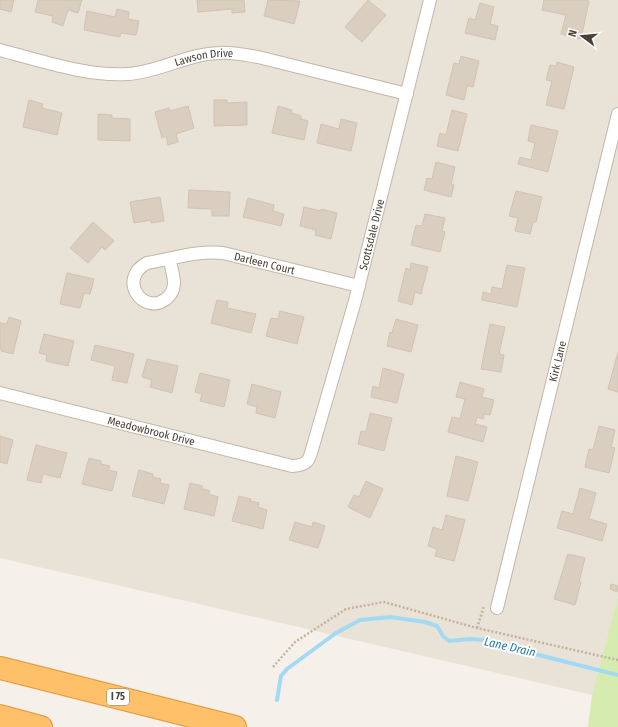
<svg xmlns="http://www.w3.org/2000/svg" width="618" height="727" font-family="'Fira Sans Condensed',sans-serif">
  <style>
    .residential { fill: #e9e2d6 }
    .green { fill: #d5ebb0 }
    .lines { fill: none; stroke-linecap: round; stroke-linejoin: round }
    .stream { stroke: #a2daf4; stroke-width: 4 }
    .building { fill: #dacec0; stroke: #d3c2b0 }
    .street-casing { stroke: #c1b7aa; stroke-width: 14 }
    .highway-casing { stroke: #e59432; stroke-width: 24 }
    .path { stroke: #c4b29b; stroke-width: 2.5; stroke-dasharray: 2 2; stroke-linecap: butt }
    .street { stroke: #fff; stroke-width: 12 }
    .highway { stroke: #ffc06a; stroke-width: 22 }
    .labels { text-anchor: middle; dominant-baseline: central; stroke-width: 4; stroke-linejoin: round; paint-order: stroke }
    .shield { fill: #fff; stroke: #807972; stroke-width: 1 }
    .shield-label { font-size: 10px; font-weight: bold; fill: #494036 }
    .street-label { font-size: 11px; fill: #494036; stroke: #fff }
    .water-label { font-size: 12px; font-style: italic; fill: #277eaa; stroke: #fff }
  </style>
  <rect width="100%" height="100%" fill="#f5f0e9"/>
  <path class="residential" d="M 0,0 L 618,0 L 618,596 L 592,695 L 0,558 Z"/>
  <path class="green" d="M 618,596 L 618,727 L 588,727 L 592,695 Z"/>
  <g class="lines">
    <path class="stream" d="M 277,700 L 281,676 L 287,669 L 336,633 L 360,620 L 390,617 L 425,622 L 437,626 L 443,636 L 449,641 L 470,639 L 486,640 L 523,651 L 618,675"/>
  </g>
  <g class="building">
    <path d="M 0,0 L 14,0 L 11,12 L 0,9 Z"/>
    <path d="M 38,0 L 64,0 L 70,1 L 70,0 L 82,0 L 78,13 L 68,10 L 63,26 L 52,22 L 53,16 L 35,12 Z"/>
    <path d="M 197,0 L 244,0 L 245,12 L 232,13 L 232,9 L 198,12 Z"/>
    <path d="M 268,0 L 300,1 L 294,24 L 264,16 Z"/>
    <path d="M 368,0 L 386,15 L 362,42 L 345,27 Z"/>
    <path d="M 544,0 L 584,0 L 589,1 L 581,39 L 561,34 L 566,15 L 542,10 Z"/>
    <path d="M 480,3 L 494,7 L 490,24 L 498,26 L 495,40 L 465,33 L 469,18 L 475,20 Z"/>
    <path d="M 117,9 L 129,12 L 128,19 L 139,21 L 136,35 L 121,33 L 120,37 L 84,30 L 87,11 L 115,17 Z"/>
    <path d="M 461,56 L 479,61 L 473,87 L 467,86 L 464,100 L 446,95 L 454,63 L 459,64 Z"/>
    <path d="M 557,62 L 574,67 L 564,109 L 546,105 L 552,81 L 546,80 L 550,65 L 556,66 Z"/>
    <path d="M 29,100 L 43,104 L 42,108 L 62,113 L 57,135 L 23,127 Z"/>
    <path d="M 214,100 L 227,100 L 227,103 L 247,102 L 247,125 L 214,126 Z"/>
    <path d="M 188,106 L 194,128 L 176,134 L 178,142 L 168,145 L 166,136 L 162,138 L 155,112 L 169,108 L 170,111 Z"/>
    <path d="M 278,106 L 292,110 L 291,113 L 301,116 L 301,119 L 308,121 L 304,140 L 272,133 Z"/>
    <path d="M 452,110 L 467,114 L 458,151 L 437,146 L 440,133 L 446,135 Z"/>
    <path d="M 98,114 L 112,115 L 112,118 L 130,119 L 130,141 L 98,140 Z"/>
    <path d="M 341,119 L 357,123 L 351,151 L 317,143 L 321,124 L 339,129 Z"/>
    <path d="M 531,125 L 558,131 L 548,172 L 518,164 L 520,157 L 531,160 L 535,143 L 528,141 Z"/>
    <path d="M 436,162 L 455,167 L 451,184 L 454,185 L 451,197 L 424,190 L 427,178 L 432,179 Z"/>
    <path d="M 189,190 L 230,192 L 229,216 L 212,216 L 212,209 L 188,208 Z"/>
    <path d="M 516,191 L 542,197 L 536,222 L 533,222 L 530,234 L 515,231 L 518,218 L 509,216 Z"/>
    <path d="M 160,197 L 164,221 L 151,223 L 151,220 L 134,223 L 130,202 Z"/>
    <path d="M 248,198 L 274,205 L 273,211 L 284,214 L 281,226 L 243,217 Z"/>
    <path d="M 304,207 L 321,211 L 321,209 L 337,213 L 331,239 L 315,235 L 316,230 L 300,226 Z"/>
    <path d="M 425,214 L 445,218 L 442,231 L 445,232 L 440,252 L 411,245 L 416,225 L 422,226 Z"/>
    <path d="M 93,222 L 114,241 L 105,250 L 102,247 L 88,263 L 70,248 Z"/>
    <path d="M 411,263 L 428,267 L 421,294 L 415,292 L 412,305 L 398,301 L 406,268 L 410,270 Z"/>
    <path d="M 507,265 L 525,268 L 517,307 L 482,300 L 483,292 L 491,294 L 492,287 L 502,289 Z"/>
    <path d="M 67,273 L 94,279 L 90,294 L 84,293 L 80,308 L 60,304 Z"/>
    <path d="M 217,300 L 228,302 L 227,308 L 256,314 L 251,333 L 211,323 Z"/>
    <path d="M 280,311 L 304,317 L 297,344 L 266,336 L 271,318 L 278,319 Z"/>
    <path d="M 9,317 L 21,321 L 13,354 L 1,351 L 1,348 L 0,348 L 0,323 L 7,324 Z"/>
    <path d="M 396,319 L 418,325 L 411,352 L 387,346 L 390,332 L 392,333 Z"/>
    <path d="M 490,324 L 505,327 L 499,354 L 504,355 L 501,372 L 481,369 Z"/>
    <path d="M 44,334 L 74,341 L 68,366 L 46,361 L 47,355 L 39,353 Z"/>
    <path d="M 95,345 L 134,354 L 127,383 L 112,380 L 115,366 L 91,360 Z"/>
    <path d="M 618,352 L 618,392 L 608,389 Z"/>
    <path d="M 147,359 L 178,366 L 172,393 L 150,387 L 152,380 L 142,377 Z"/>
    <path d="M 383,368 L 404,374 L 397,403 L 371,397 L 373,386 L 379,388 Z"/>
    <path d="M 200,373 L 230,380 L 224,407 L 200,401 L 202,394 L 195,392 Z"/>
    <path d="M 460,382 L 484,389 L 482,397 L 494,400 L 490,415 L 484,414 L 483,419 L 477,417 L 475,424 L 487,427 L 483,442 L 448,432 L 452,417 L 460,419 L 465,399 L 456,397 Z"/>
    <path d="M 252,384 L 281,392 L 275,418 L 256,413 L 257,407 L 247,404 Z"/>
    <path d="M 370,413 L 392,418 L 384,451 L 358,444 L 361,431 L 366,432 Z"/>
    <path d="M 599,426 L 615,430 L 611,447 L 615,448 L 609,473 L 585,467 L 589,449 L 593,450 Z"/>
    <path d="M 0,436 L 13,440 L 7,464 L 0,462 Z"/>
    <path d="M 36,445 L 67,453 L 60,478 L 43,474 L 41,483 L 27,480 Z"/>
    <path d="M 456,456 L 478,462 L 468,501 L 447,496 Z"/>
    <path d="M 89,458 L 101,461 L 101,464 L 110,466 L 108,470 L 117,472 L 112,491 L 82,484 Z"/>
    <path d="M 139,470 L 153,474 L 153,477 L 161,479 L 160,483 L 169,485 L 164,504 L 132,496 Z"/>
    <path d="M 366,481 L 383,489 L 370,518 L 348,507 L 354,495 L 359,497 Z"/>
    <path d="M 190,483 L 202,486 L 202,489 L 210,491 L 209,494 L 218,497 L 214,516 L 184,509 Z"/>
    <path d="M 580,488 L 596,493 L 589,519 L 607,524 L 602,541 L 557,528 L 562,511 L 573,514 Z"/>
    <path d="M 239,496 L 251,499 L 250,501 L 259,503 L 258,507 L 267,510 L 263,529 L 232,521 Z"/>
    <path d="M 446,515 L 465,520 L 454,561 L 435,556 L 437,549 L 428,546 L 433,527 L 442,530 Z"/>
    <path d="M 295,522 L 312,527 L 313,522 L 325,526 L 318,548 L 289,540 Z"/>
    <path d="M 568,554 L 585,558 L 579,582 L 581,582 L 575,605 L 554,599 Z"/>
    <path d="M 611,584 L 618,586 L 617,592 L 610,589 Z"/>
  </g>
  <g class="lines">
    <g class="street-casing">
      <g id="street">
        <path id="s1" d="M 0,50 C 38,60 89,77 128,74 C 159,72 187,54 219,53 C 232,52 245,55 258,57 L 407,94"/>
        <path id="s2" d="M 169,259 C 171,266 174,275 174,283 C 174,289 171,295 166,299 C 143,316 117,279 147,263 C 173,259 197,250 223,253 L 359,286"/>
        <path id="s3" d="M 0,393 L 292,466 C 308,465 309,461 313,446 L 355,301 L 430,0"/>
        <path id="s4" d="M 497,608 L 618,114"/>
      </g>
    </g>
    <g class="highway-casing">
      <g id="highway">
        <path d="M 0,668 L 235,727"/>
        <path d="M 0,716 L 41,727"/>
      </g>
    </g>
    <g class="path">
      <path d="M 477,628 L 484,606"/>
      <path d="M 273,667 L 295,642 L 346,609 L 384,602 L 477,628 L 618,660"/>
    </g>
    <use href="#street" class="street"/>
    <use href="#highway" class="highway"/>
  </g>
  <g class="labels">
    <rect class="shield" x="107" y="689" width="22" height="16" rx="3"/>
    <g class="shield-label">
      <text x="118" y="697">I 75</text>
    </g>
    <g class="street-label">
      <text stroke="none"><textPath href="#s1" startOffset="209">Lawson Drive</textPath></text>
      <text stroke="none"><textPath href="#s3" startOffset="553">Scottsdale Drive</textPath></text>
      <text stroke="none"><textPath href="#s2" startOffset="233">Darleen Court</textPath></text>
      <text stroke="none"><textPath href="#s4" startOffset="254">Kirk Lane</textPath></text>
      <text stroke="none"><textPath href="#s3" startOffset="156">Meadowbrook Drive</textPath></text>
    </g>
    <g class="water-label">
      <text transform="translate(510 647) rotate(13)">Lane Drain</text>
    </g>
  </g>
  <g transform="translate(582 36) rotate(286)" stroke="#ffffff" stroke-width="3" paint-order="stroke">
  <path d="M0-3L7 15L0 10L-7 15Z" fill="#494036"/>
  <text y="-6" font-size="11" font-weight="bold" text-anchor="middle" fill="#494036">N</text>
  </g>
</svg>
